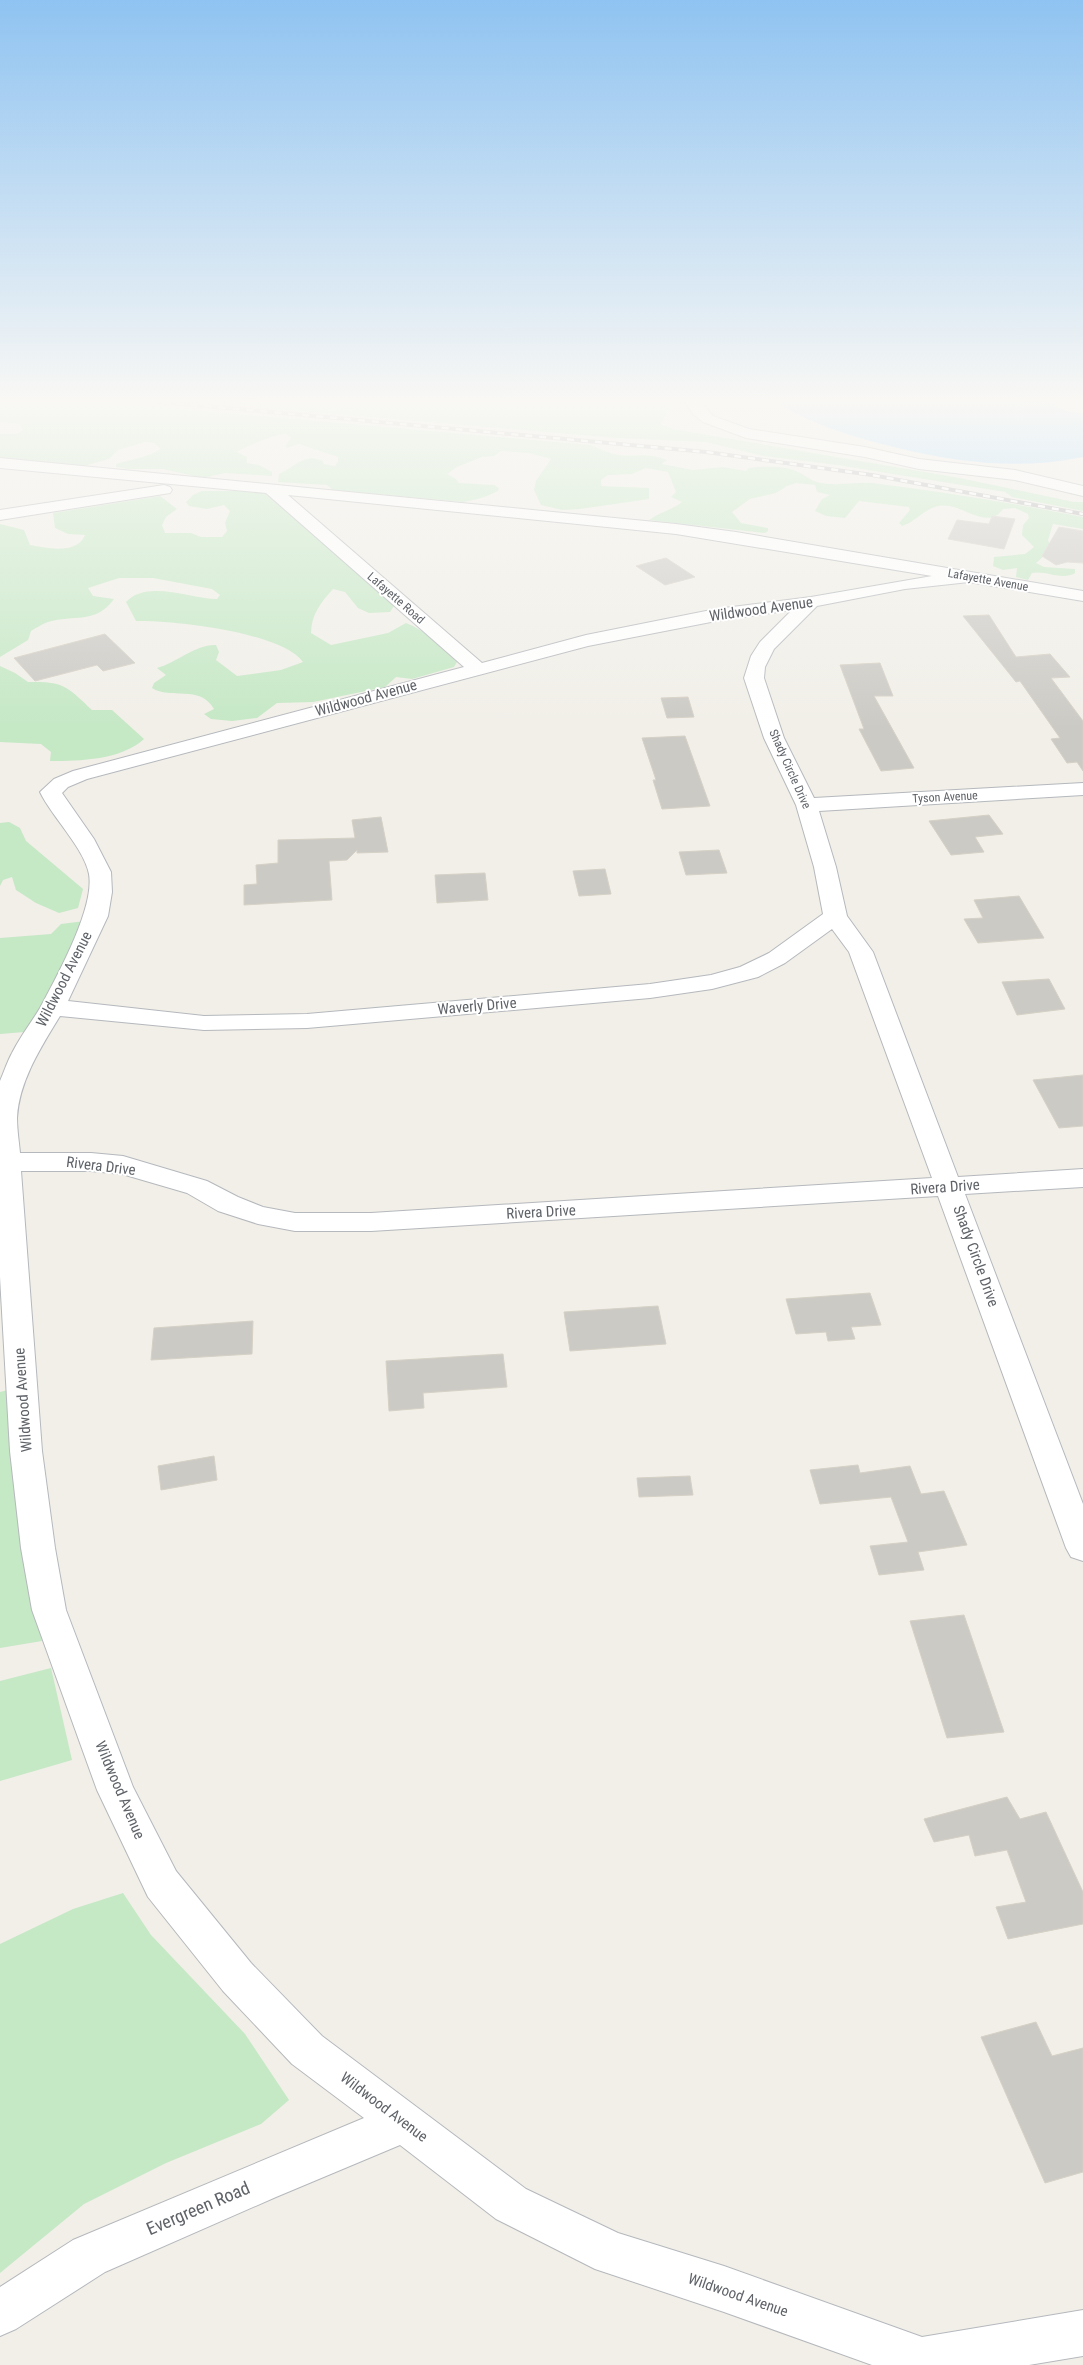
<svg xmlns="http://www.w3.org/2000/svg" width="1083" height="2365" font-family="'Roboto Condensed',sans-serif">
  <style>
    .green { fill: #c5e8c5 }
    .water { fill: #aadaff }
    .building { fill: #cccac5; stroke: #d6d1c6 }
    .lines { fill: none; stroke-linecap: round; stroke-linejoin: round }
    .minor-casing { stroke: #b5b8bc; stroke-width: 2 }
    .minor { fill: #fff; fill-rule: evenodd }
    .rail-casing { stroke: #b6b7b8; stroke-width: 4 }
    .rail { stroke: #fff; stroke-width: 2.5; stroke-dasharray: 7; stroke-linecap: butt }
    .labels { text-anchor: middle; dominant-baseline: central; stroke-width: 4; stroke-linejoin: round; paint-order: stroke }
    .far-street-label { font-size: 12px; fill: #5f6368; stroke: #fff }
    .street-label { font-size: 15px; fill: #5f6368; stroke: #fff }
    .near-street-label { font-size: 18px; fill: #5f6368; stroke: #fff }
  </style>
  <rect width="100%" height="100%" fill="#f1efe8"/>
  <g class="green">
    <path d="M 0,397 L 48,397 L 590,445 C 599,448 610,454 620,455 C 639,457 646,452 667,460 L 662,464 L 693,470 L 723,467 L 746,471 L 749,468 C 765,466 788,465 802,474 C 809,478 813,482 822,483 C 838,486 855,482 872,483 C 943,492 1013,503 1083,517 L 1083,529 L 1053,524 L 1048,540 L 1052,549 L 1036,563 L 1044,567 L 1075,569 L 1075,573 C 1062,581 1046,570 1032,573 L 1028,580 L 1016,577 L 1017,568 L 1003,570 L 993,566 L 994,557 L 1025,554 L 1034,547 L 1022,535 L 1023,525 L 1029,518 L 1028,514 L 1015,508 L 1003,509 C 990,529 966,509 950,506 C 928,502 920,520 902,526 L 899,523 L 910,510 L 909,507 L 859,501 L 845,518 L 826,516 L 815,511 L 822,499 L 830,495 L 817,492 L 815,485 L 796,483 L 787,486 L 776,493 L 750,499 L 732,512 L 741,523 L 768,528 L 768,531 L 765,533 L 649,520 C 660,512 672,510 682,502 L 671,497 L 676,492 L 668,472 L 646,468 L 632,474 L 608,475 L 601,480 L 601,484 L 602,486 L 649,488 L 649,499 L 580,509 L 562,510 L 541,505 L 534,490 L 536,481 L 551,459 L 529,453 L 501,451 L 494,456 L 482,457 L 457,467 L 447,474 L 456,479 L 459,483 L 494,485 L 499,488 L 498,491 C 487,497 475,500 463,502 L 333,490 L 327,485 L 278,482 L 279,474 C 295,467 304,452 323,461 L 324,464 L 335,466 L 338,461 L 338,457 L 299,444 L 287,448 L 285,446 L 291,438 L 286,434 C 275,434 247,446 237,452 L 247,457 L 247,463 L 259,465 L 272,472 L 272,476 L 225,473 L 203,478 L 163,469 L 128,469 L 116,467 L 116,464 C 132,459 145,458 161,449 L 154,443 L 145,442 L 118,450 L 109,459 L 84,466 L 7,458 L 0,457 L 0,434 L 17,434 L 23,430 L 19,424 L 0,422 Z"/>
    <path d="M 132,397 L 675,397 L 661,424 L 673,429 L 960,478 L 1074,502 L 1083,502 L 1083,511 L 1012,497 L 1005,492 L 837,465 L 763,456 L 706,442 L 616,438 Z"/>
    <path d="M 202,491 L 266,491 L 394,606 L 390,612 L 369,613 L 358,608 L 345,592 L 333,589 C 321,602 311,615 311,633 L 331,645 L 388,633 L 406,623 C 425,630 442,648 457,662 L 454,667 L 412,679 L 396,677 L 385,687 L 313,702 L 277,703 L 257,718 L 232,721 L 211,719 L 204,714 L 214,709 C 200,684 170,700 152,688 L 154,683 L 166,675 L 157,668 C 178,662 196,644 216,645 L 219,652 L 216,660 L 237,676 L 281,670 L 303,662 C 281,632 173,620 136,621 L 126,602 C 147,579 191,599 217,599 L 220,595 L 212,589 L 153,578 L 119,578 L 88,588 L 93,596 L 114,599 C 95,625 74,614 48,622 C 42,624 36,628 31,631 L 28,640 L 0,657 L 0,524 L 24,530 L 30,545 C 46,548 77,555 85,535 L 68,534 L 55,528 L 53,513 L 160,496 L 177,509 L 166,517 L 162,525 L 165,533 L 191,533 L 201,537 L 222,537 L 227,531 L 225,523 L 230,511 L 224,505 L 207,509 L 189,506 L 186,502 L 193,495 Z"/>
    <path d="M 0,666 L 15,673 L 28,682 C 63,681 67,686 92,710 L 112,710 L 144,739 C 121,760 80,761 50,761 L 51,752 L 41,744 L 0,742 Z"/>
    <path d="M 9,822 L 20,828 L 26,841 L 83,889 L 78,908 L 59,913 L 36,903 L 16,890 L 12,877 L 3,880 L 0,886 L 0,823 Z"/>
    <path d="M 85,921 L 47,1004 L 24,1032 L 0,1034 L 0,938 L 51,934 L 61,924 Z"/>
    <path d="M 8,1390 L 22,1549 L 42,1641 L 0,1648 L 0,1392 Z"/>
    <path d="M 51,1668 L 72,1760 L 0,1781 L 0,1681 Z"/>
    <path d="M 123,1893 L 151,1935 L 245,2034 L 289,2100 L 261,2124 L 166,2163 L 84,2204 L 0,2273 L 0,1944 L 73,1909 Z"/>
  </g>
  <path class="water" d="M 767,397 L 1061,397 L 1056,400 L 1054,405 L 1066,411 L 1083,414 L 1083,457 C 1020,470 960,463 898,448 C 849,436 809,424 767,397 Z"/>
  <g class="building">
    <path d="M 992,516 L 1015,519 L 1004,549 L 948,539 L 957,520 L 989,524 Z"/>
    <path d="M 1059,527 L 1083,531 L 1083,563 L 1067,562 L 1056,565 L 1042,556 Z"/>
    <path d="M 666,558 L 695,577 L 665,585 L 636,566 Z"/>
    <path d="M 989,615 L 1016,657 L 1050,654 L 1070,677 L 1051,678 L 1083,721 L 1083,771 L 1077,762 L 1067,763 L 1051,739 L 1060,738 L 1020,681 L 1016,682 L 963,616 Z"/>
    <path d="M 105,634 L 135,663 L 103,671 L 97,665 L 35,681 L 14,658 Z"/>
    <path d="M 880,663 L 893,696 L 874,696 L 914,768 L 881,771 L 859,729 L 864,729 L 840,665 Z"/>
    <path d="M 688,697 L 694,717 L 667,718 L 661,698 Z"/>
    <path d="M 685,736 L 710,806 L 662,809 L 653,780 L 656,780 L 642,738 Z"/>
    <path d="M 989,815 L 1003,834 L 975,837 L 984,852 L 951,855 L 929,821 Z"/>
    <path d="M 381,817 L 388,852 L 357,853 L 357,850 L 347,860 L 329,861 L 332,900 L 244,905 L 244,885 L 257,884 L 256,865 L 278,863 L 278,840 L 355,838 L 352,820 Z"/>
    <path d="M 719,850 L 727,873 L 686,875 L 679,852 Z"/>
    <path d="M 605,869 L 611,894 L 579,896 L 573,871 Z"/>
    <path d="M 485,873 L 488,900 L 437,903 L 435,875 Z"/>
    <path d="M 1019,896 L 1044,938 L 978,943 L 964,919 L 983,918 L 974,900 Z"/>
    <path d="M 1049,979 L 1065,1009 L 1017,1015 L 1002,982 Z"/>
    <path d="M 1083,1075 L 1083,1126 L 1059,1128 L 1033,1080 Z"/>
    <path d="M 870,1293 L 881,1325 L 851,1327 L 855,1339 L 828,1341 L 826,1332 L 796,1334 L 786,1299 Z"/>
    <path d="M 658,1306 L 666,1344 L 570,1351 L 564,1312 Z"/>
    <path d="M 253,1321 L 252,1354 L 151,1360 L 154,1328 Z"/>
    <path d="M 503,1354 L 507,1387 L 423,1393 L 424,1408 L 389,1411 L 386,1361 Z"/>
    <path d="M 214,1456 L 217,1480 L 161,1490 L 158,1466 Z"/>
    <path d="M 858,1465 L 860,1473 L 910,1466 L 921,1494 L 944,1491 L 967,1545 L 918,1552 L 924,1570 L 879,1575 L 870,1546 L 908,1542 L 891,1497 L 820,1504 L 810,1470 Z"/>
    <path d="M 690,1476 L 693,1495 L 639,1497 L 637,1478 Z"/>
    <path d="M 964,1615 L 1004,1732 L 947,1738 L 910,1621 Z"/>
    <path d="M 1007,1797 L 1020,1819 L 1046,1812 L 1083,1892 L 1083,1924 L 1008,1939 L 996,1907 L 1026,1902 L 1007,1850 L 975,1856 L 969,1835 L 934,1842 L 924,1819 Z"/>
    <path d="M 1036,2022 L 1052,2056 L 1083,2048 L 1083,2172 L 1045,2183 L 981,2037 Z"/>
  </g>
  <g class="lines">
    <g class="minor-casing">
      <g id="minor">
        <path d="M 686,397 L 701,397 L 701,402 L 713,416 L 749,429 L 865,447 L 919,459 L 1015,470 L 1083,486 L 1083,496 L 1015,480 L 919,469 L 865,457 L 746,438 L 703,422 L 693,414 L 685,402 Z"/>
        <path d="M 0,458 L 676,524 L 736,532 L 1083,591 L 1083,601 L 969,582 L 905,589 L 817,606 L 774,649 L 765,667 L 764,678 L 784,738 L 814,798 L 1083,783 L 1083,795 L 819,811 L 836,867 L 847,916 L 873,952 L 958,1177 L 1083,1169 L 1083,1187 L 965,1194 L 1083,1504 L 1083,1561 L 1071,1557 L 1066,1548 L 938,1196 L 371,1231 L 295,1231 L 258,1224 L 218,1211 L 187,1193 L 122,1174 L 91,1171 L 21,1171 L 42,1451 L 55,1548 L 66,1610 L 133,1787 L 176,1871 L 251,1963 L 322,2036 L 526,2189 L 618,2233 L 724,2266 L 922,2337 L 1083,2310 L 1083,2356 L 1029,2365 L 872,2365 L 724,2312 L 595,2269 L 496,2219 L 400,2145 L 276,2197 L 105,2272 L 16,2329 L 0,2336 L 0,2287 L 73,2240 L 364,2118 L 292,2064 L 223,1991 L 148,1897 L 97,1790 L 32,1610 L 21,1548 L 10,1451 L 0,1277 L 0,1081 C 4,1072 7,1062 12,1053 C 20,1037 31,1023 40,1008 C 57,976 95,908 89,874 C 84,848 52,817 40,792 L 54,779 L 73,771 L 464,667 L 266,493 L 0,468 ZM 288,495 L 676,534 L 932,576 L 811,597 L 716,609 L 586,635 L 482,663 ZM 792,610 L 760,642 L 751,656 L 744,678 L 764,738 L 796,805 L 814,867 L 823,914 L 769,953 L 740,967 L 711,975 L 650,984 L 307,1014 L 256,1015 L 204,1016 L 68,1001 L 108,916 L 112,892 L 111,872 L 94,839 L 62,793 L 68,787 L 87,779 L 588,646 L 716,621 ZM 832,929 L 849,952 L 932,1178 L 371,1213 L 295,1213 L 263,1207 L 238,1197 L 207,1181 L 123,1156 L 91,1153 L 20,1153 C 19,1142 17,1130 17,1118 C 19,1081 41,1047 60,1016 L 204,1030 L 307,1028 L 650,998 L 712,989 L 758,977 L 785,963 Z"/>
        <path d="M 164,485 L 170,487 L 172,490 L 170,493 L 0,520 L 0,510 Z"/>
      </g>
    </g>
    <use href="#minor" class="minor"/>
    <g class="rail-casing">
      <path id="rail" d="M 107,397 L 706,452 L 872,475 L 1083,514"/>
    </g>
    <use href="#rail" class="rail"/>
  </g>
  <linearGradient id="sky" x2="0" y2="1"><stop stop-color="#8fc3f1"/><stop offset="0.55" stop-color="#f9f8f5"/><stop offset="1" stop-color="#f9f8f5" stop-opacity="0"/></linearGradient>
  <rect width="1083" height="728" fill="url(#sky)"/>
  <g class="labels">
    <g class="far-street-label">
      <text transform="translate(988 580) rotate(10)">Lafayette Avenue</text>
      <text transform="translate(396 598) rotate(41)">Lafayette Road</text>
      <text transform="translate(790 769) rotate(66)">Shady Circle Drive</text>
      <text transform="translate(945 797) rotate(-3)">Tyson Avenue</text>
    </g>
    <g class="street-label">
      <text transform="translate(761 609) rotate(-8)">Wildwood Avenue</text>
      <text transform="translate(366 698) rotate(-15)">Wildwood Avenue</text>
      <text transform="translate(64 979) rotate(-63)">Wildwood Avenue</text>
      <text transform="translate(477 1006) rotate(-5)">Waverly Drive</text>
      <text transform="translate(101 1166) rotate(7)">Rivera Drive</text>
      <text transform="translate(945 1187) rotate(-4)">Rivera Drive</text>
      <text transform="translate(541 1212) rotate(-3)">Rivera Drive</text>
      <text transform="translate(976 1256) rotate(70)">Shady Circle Drive</text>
      <text transform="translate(23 1400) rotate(-94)">Wildwood Avenue</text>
      <text transform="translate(120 1790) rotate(67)">Wildwood Avenue</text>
      <text transform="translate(384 2107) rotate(37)">Wildwood Avenue</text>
      <text transform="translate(738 2295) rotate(19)">Wildwood Avenue</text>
    </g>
    <g class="near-street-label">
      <text transform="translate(198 2208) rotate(-23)">Evergreen Road</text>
    </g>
  </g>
</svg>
